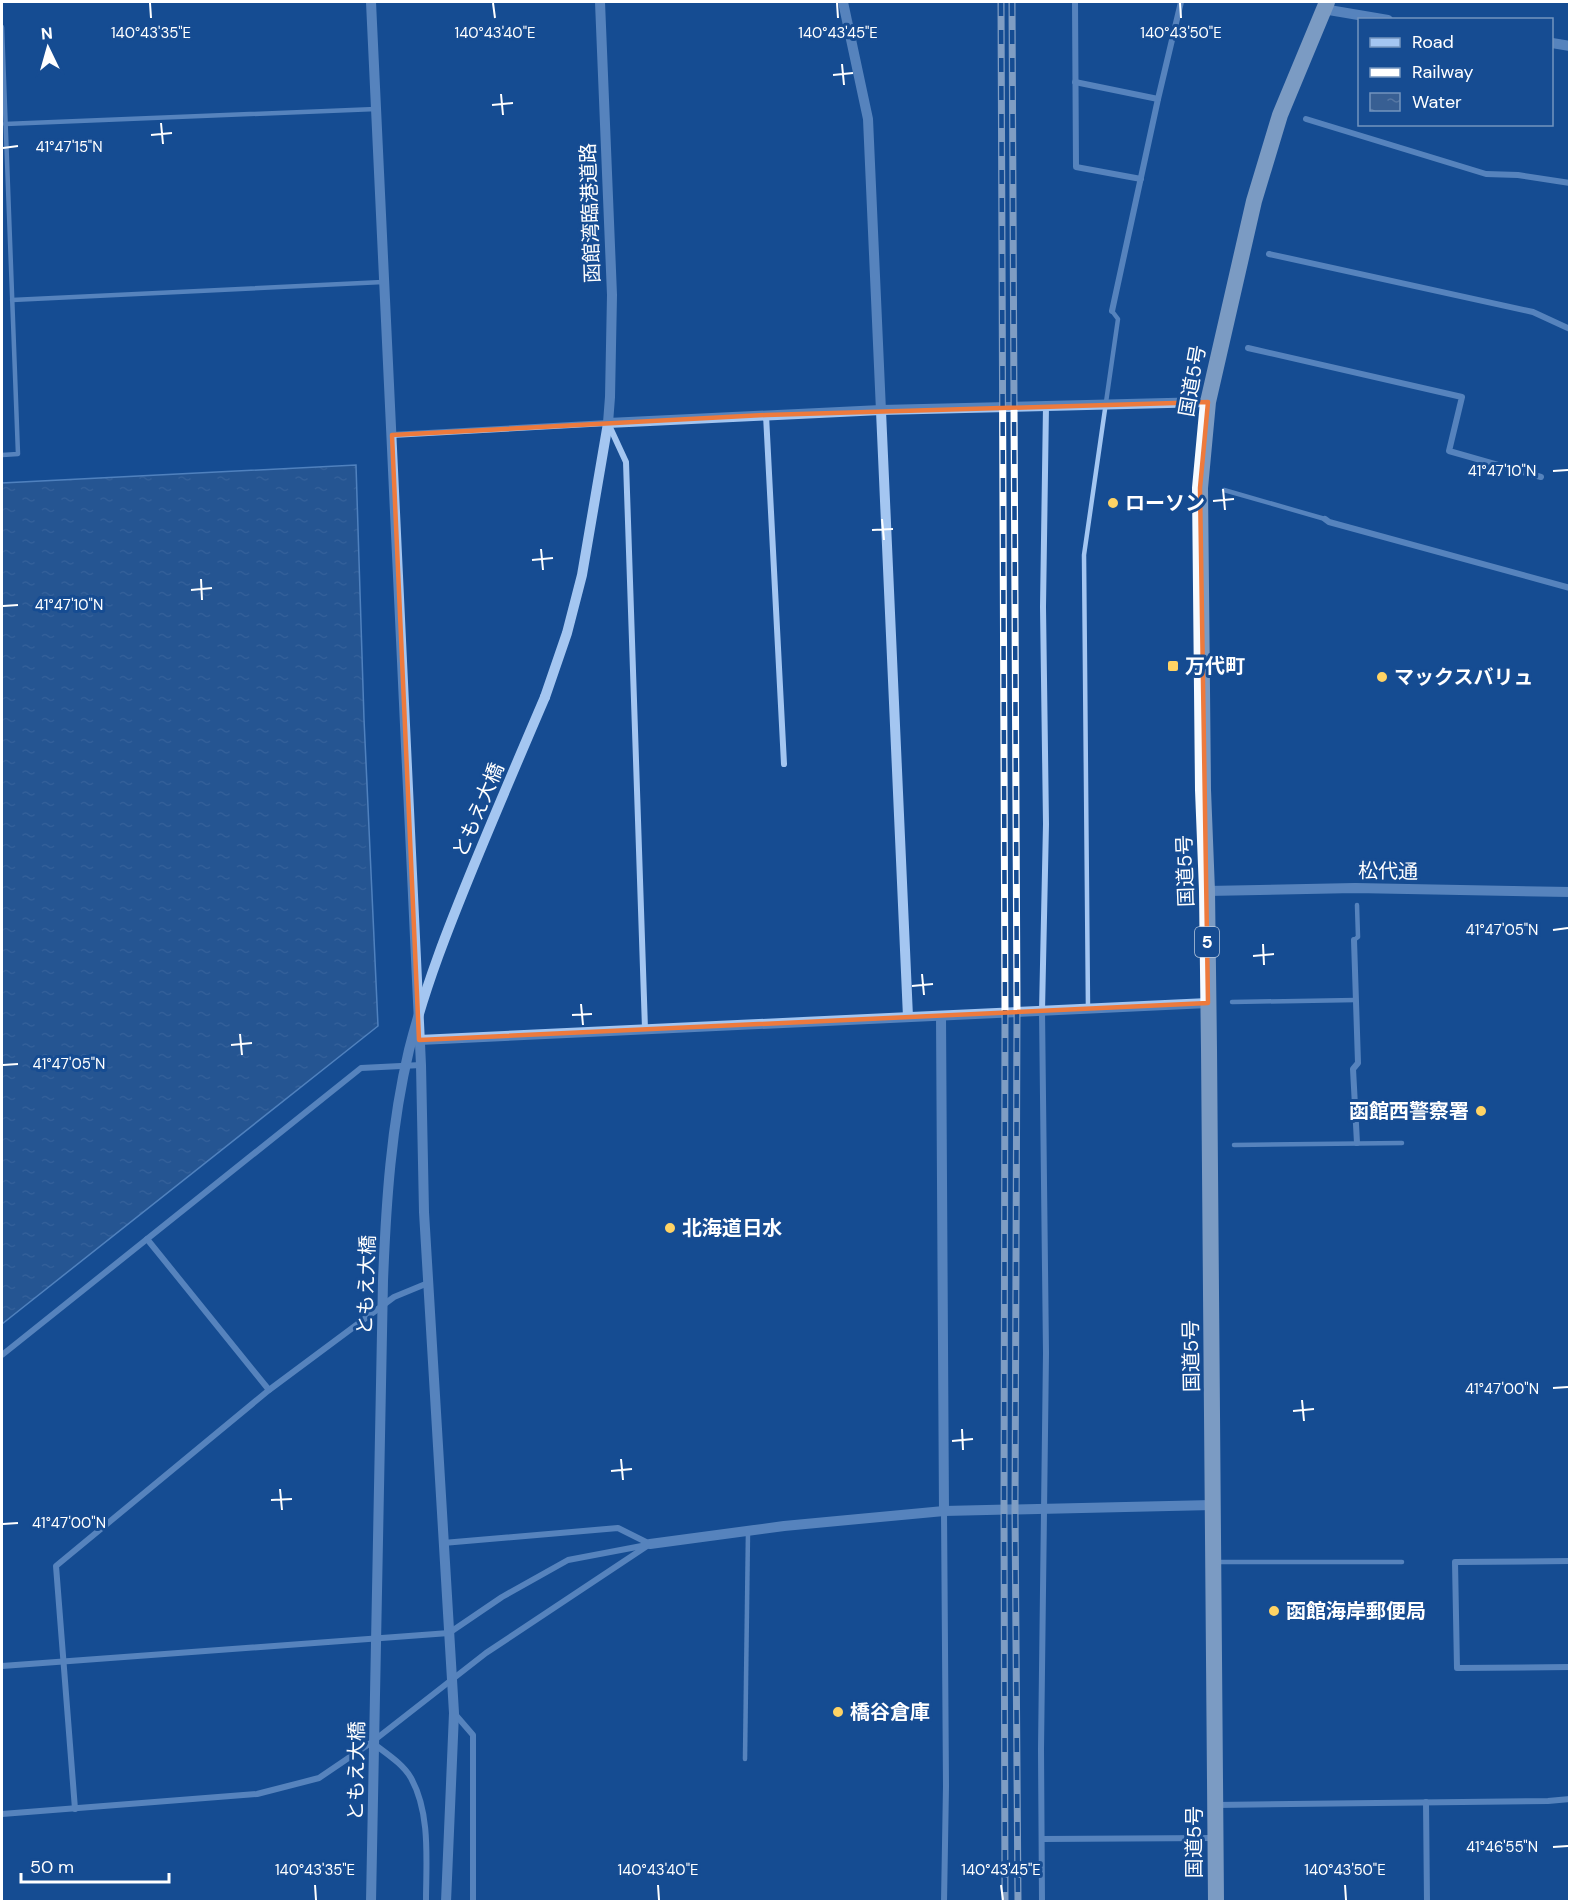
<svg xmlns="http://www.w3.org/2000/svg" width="1571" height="1903" font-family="'DM Sans','Noto Sans JP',sans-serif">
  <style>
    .water { fill: url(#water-ripples); stroke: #96c1f3; stroke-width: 1.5 }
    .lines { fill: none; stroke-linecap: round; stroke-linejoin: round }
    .service { stroke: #a4c6f1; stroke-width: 4.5 }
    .minor { stroke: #a4c6f1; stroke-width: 6 }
    .tertiary { stroke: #a4c6f1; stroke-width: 10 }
    .trunk { stroke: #f6faff; stroke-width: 16 }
    .rail-casing { stroke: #fff; stroke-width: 7 }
    .rail { stroke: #164c92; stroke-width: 4.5; stroke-dasharray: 14; stroke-linecap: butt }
    .tertiary-bridge { stroke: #a4c6f1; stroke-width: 10 }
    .marked { fill: none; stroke: #ed7a3d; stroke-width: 4.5; stroke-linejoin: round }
    .ticks { fill: none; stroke: #fff; stroke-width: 2 }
    .poi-dot { fill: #ffd364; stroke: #164c92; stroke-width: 2 }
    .labels { text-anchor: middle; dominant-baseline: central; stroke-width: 6; stroke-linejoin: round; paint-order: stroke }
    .shield { fill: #164c92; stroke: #b9c9de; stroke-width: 1.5 }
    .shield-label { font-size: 18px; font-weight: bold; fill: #fff }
    .street-label { font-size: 20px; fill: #fff; stroke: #164c92 }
    .poi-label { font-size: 20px; font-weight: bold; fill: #fff; stroke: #164c92; text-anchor: start }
    .ticks-label { font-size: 15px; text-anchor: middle; fill: #fff; stroke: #164c92; stroke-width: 6; stroke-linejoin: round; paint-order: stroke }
  </style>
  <defs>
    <pattern id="water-ripples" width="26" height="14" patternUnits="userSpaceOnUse" patternTransform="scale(1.5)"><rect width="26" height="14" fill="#385f93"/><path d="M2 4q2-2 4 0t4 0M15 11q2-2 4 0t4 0" fill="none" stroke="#5677a3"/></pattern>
  </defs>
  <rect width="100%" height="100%" fill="#164c92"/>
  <path class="water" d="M 356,465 L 364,719 L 378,1026 L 2,1324 L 2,483 Z"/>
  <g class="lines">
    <g class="service">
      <path d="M 2,27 L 18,454 L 2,455"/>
      <path d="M 5,124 L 376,109"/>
      <path d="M 12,300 L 383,282"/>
      <path d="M 1224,490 L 1325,519"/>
      <path d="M 1354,940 L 1358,937 L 1357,905"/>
      <path d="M 1232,1002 L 1356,1000"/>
      <path d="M 1088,1009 L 1084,555 L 1118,319 L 1112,311"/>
      <path d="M 1234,1145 L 1402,1143"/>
      <path d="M 1216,1562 L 1402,1562"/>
      <path d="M 745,1759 L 748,1531"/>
    </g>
    <g class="minor">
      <path d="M 1075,2 L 1076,167 L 1141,179"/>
      <path d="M 1075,82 L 1158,99"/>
      <path d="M 1306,119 L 1486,174 L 1518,175 L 1570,183"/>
      <path d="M 1269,254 L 1533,312 L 1570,329"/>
      <path d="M 1112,311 L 1158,99 L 1181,2"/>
      <path d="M 1248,348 L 1462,397 L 1449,451 L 1541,477"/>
      <path d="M 766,415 L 784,764"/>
      <path d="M 392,435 L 608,423 L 626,462 L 645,1029"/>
      <path d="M 1325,519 L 1329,522 L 1570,588"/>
      <path d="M 1354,940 L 1358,1063 L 1353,1069 L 1357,1143"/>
      <path d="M 147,1239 L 269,1390"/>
      <path d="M 2,1355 L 361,1068 L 421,1065"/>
      <path d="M 944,1511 L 946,1786 L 944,1902"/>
      <path d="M 443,1543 L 618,1528 L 650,1544"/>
      <path d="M 1570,1561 L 1455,1562 L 1457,1668 L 1570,1667"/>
      <path d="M 2,1666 L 449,1633 L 502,1597 L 568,1560 L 647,1545"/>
      <path d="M 454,1713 L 473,1735 L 473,1902"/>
      <path d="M 374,1744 C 387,1754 403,1764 411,1778 C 431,1814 426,1862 426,1902"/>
      <path d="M 1426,1802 L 1427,1902"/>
      <path d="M 1216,1805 L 1548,1801 L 1570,1799"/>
      <path d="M 75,1809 L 56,1566 L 269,1390 L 394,1297 L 428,1283"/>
      <path d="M 2,1814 L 257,1794 L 319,1778 L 372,1742 L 486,1653 L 650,1544"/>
      <path d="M 1042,1839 L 1213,1838"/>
      <path d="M 1042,1902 L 1041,1749 L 1046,1353 L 1042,1011 L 1046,824 L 1043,607 L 1046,406"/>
    </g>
    <g class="tertiary">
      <path d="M 371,2 L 421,1065 L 424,1212 L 454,1713 L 446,1902"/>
      <path d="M 843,2 L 868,119 L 908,1017"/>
      <path d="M 1323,9 L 1388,20"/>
      <path d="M 1552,43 L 1570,46"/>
      <path d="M 608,423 L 881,410 L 1208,402"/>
      <path d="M 545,697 L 567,633 L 582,575 L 608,423 L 610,397 L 612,295 L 600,2"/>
      <path d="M 1207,891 L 1355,888 L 1570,892"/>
      <path d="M 941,1016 L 944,1511"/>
      <path d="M 419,1040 L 1208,1003"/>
      <path d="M 650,1544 L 784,1526 L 944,1511 L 1213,1505"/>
    </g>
    <path class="trunk" d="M 1216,1902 L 1209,1049 L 1207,891 L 1203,790 L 1200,488 L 1208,402 L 1254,201 L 1280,115 L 1327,2"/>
    <g class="rail-casing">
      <g id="rail">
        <path d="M 1001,2 L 1005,1013 L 1004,1510 L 1005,1902"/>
        <path d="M 1012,2 L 1017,1012 L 1015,1510 L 1018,1902"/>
      </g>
    </g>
    <use href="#rail" class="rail"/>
    <path class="tertiary-bridge" d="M 371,1902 L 383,1281 C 386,1204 391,1125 409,1050 C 425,986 449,926 474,865 C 497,809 521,753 545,697"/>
  </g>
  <path d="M0 0H1571V1903H0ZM 1208,402 L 1200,488 L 1208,1003 L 419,1040 L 392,435 L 766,415 Z" fill="#164c92" fill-opacity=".55" fill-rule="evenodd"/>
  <path class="marked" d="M 1208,402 L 1200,488 L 1208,1003 L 419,1040 L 392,435 L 766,415 Z"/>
  <path class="ticks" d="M 150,3 L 151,18M 493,3 L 495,18M 837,3 L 838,18M 1180,3 L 1181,18M 842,64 L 844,85M 833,75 L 853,73M 501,94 L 503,115M 492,105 L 513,103M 161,123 L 163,144M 151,135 L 172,133M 3,148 L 18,146M 1553,471 L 1568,470M 1223,489 L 1225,510M 1213,501 L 1234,499M 882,519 L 884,540M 872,530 L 893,529M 541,549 L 543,570M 532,560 L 553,558M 201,579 L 202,600M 191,590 L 212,588M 3,606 L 18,605M 1553,930 L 1568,928M 1263,944 L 1264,965M 1253,956 L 1274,954M 922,974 L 924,995M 912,986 L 933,984M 581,1004 L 583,1025M 572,1015 L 592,1014M 240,1034 L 242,1055M 231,1045 L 252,1043M 3,1065 L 18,1064M 1553,1388 L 1568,1387M 1302,1400 L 1304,1421M 1293,1411 L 1314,1409M 962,1429 L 963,1450M 952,1441 L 973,1439M 621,1459 L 623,1480M 611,1471 L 632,1469M 280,1489 L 282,1510M 271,1500 L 292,1499M 3,1524 L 18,1523M 1553,1847 L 1568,1846M 315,1885 L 316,1900M 658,1885 L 659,1900M 1001,1885 L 1003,1900M 1345,1885 L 1346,1900"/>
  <g class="poi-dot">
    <circle cx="1113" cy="503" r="6"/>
    <rect x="1167" y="660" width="12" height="12" rx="3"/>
    <circle cx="1382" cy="677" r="6"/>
    <circle cx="1481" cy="1111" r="6"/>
    <circle cx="670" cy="1228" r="6"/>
    <circle cx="1274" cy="1611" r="6"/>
    <circle cx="838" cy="1712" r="6"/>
  </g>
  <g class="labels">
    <rect class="shield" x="1195" y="927" width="24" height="30" rx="4.5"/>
    <g class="shield-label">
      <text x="1207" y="942">5</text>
    </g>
    <g class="street-label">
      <text transform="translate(590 213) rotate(-92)">函館湾臨港道路</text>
      <text transform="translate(1192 381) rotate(-80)">国道5号</text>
      <text transform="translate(478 810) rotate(-67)">ともえ大橋</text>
      <text transform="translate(1185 871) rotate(-92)">国道5号</text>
      <text transform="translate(1388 871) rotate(1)">松代通</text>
      <text transform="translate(366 1285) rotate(-88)">ともえ大橋</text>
      <text transform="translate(1191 1356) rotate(-91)">国道5号</text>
      <text transform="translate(356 1771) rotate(-89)">ともえ大橋</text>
      <text transform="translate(1194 1842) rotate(-90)">国道5号</text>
    </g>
    <g class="poi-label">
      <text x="1125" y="503">ローソン</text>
      <text x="1185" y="666">万代町</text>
      <text x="1394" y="677">マックスバリュ</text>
      <text x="1469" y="1111" text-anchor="end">函館西警察署</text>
      <text x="682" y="1228">北海道日水</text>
      <text x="1286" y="1611">函館海岸郵便局</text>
      <text x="850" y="1712">橋谷倉庫</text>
    </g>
  </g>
  <g class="ticks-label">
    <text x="151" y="38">140°43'35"E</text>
    <text x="495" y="38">140°43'40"E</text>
    <text x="838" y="38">140°43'45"E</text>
    <text x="1181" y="38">140°43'50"E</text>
    <text x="69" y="152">41°47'15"N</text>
    <text x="1502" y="476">41°47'10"N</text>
    <text x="69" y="610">41°47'10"N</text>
    <text x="1502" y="935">41°47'05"N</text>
    <text x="69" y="1069">41°47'05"N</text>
    <text x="1502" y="1394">41°47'00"N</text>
    <text x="69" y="1528">41°47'00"N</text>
    <text x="1502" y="1852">41°46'55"N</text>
    <text x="315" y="1875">140°43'35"E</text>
    <text x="658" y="1875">140°43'40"E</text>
    <text x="1001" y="1875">140°43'45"E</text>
    <text x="1345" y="1875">140°43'50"E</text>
  </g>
  <rect width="1571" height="1903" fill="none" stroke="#ffffff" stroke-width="6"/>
  <rect x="1358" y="18" width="195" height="108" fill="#164c92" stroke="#7394be" stroke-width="1.5"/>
  <rect x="1370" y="38" width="30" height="9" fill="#a4c6f1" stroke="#7394be" stroke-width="1.5"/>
  <text x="1412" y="48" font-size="18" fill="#ffffff">Road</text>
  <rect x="1370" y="68" width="30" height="9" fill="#ffffff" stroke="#7394be" stroke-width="1.5"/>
  <text x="1412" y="78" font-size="18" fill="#ffffff">Railway</text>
  <rect x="1370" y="93" width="30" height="18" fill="url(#water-ripples)" stroke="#7394be" stroke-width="1.5"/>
  <text x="1412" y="108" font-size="18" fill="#ffffff">Water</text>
  <g transform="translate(48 48) rotate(355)" stroke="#164c92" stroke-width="4.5" paint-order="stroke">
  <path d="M0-4.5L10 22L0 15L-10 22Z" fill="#ffffff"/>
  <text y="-9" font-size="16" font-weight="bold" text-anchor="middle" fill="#ffffff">N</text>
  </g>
  <path d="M21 1873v9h148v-9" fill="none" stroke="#ffffff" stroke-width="3"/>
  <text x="30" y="1873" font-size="18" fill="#ffffff" stroke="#164c92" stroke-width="4.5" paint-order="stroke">50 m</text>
</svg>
